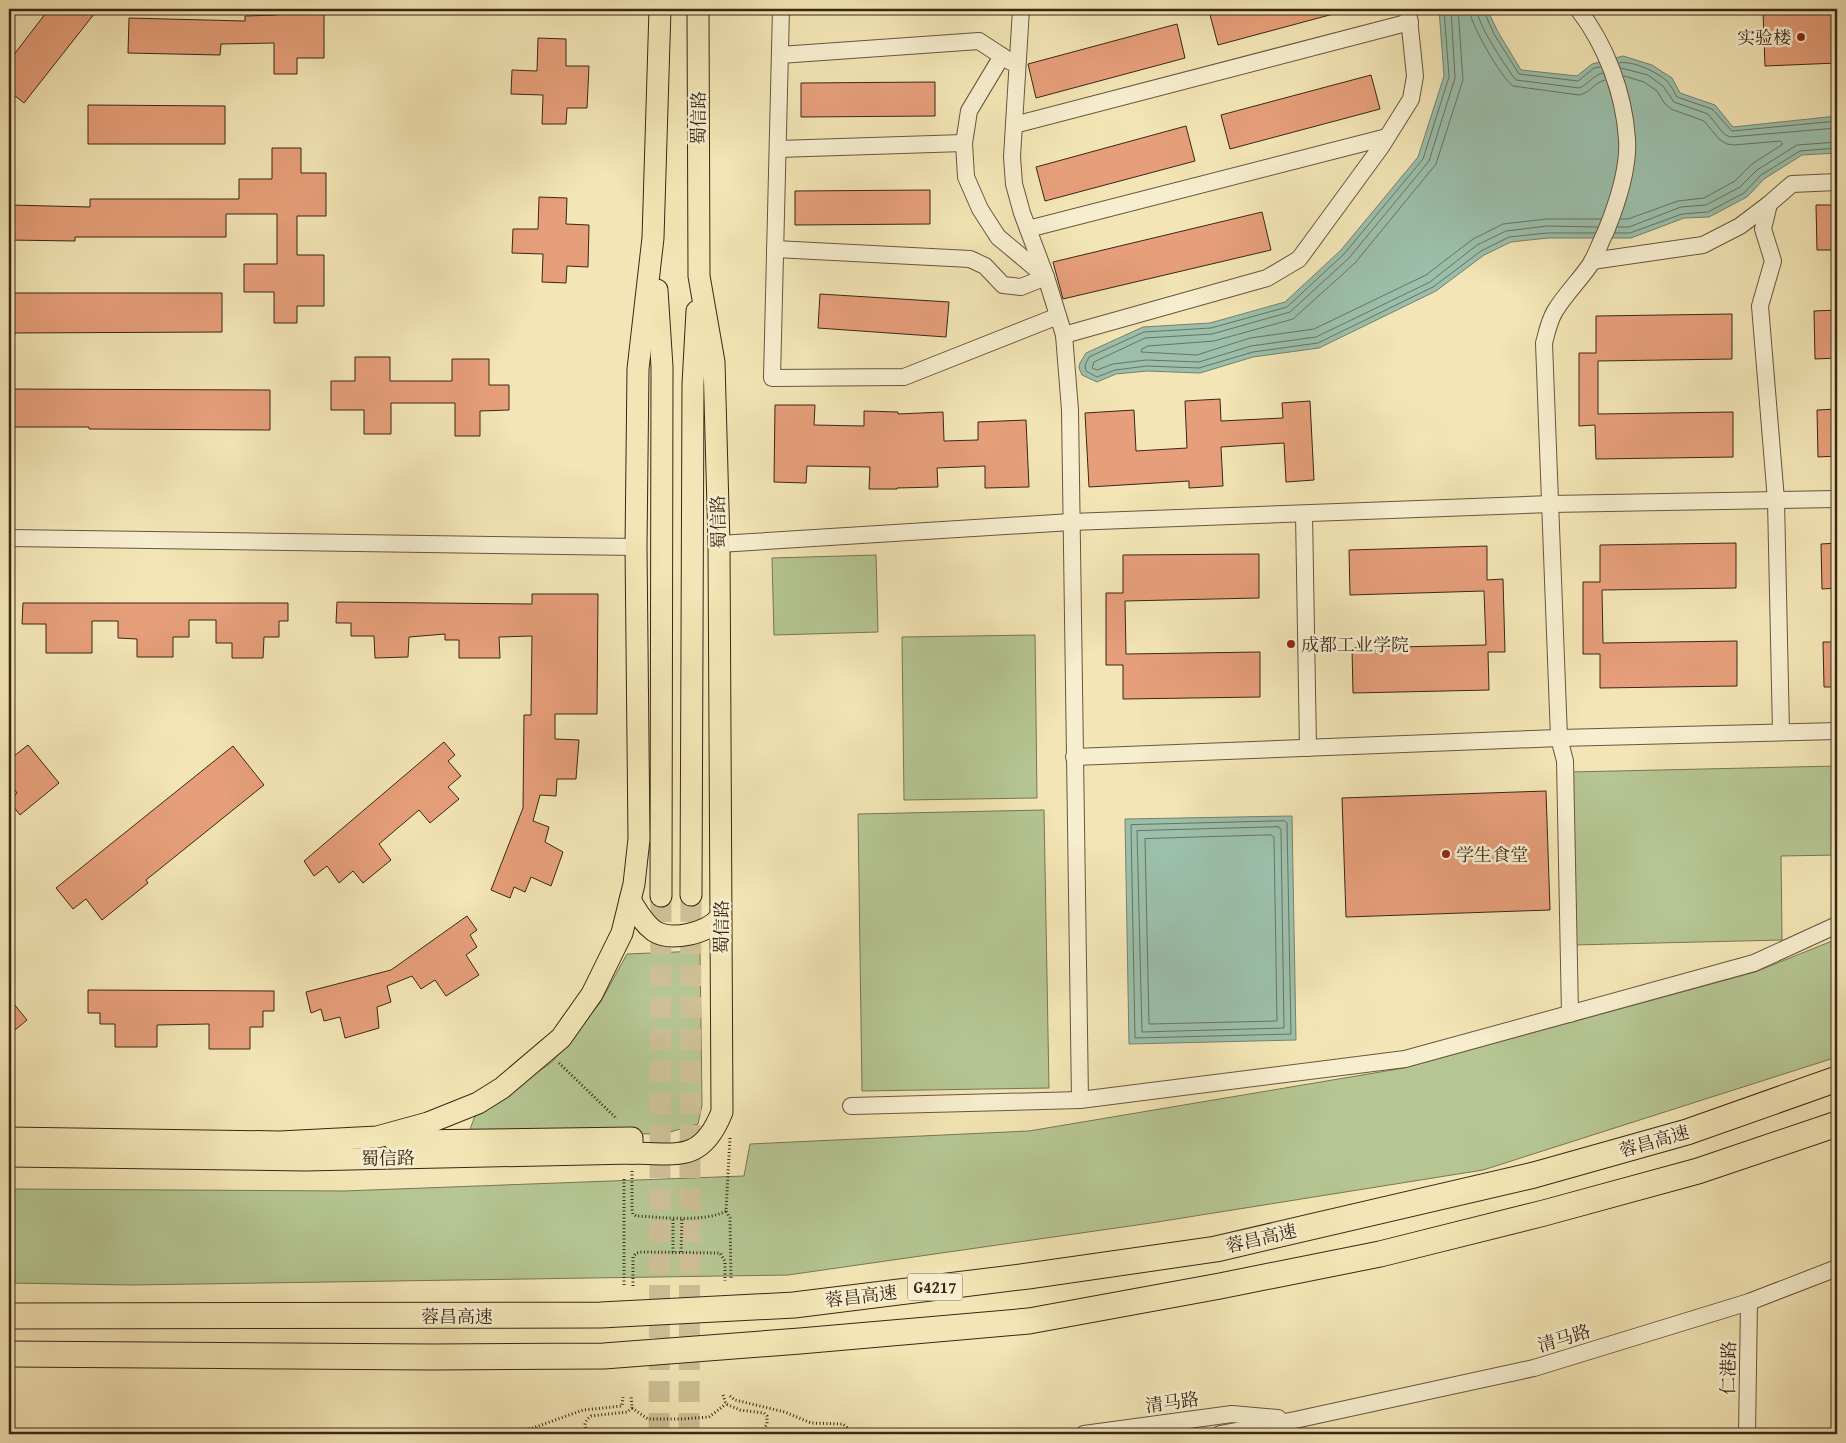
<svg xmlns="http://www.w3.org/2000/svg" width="1846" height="1443" font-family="'Gentium Book Plus','Noto Serif SC',serif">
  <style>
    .green { fill: #b5c692; stroke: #787655 }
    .water { fill: #9bbfab; stroke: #748270 }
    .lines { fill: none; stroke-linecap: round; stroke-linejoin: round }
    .shore { stroke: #6a7262; stroke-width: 1 }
    .building { fill: #e69f7a; stroke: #3a2618 }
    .major-tunnel { stroke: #cebf96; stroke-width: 21; stroke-dasharray: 21 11; stroke-linecap: butt }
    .minor-casing { stroke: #68563f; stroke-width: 18 }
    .major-casing { stroke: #3a2618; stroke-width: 23 }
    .highway-casing { stroke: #3a2618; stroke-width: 27 }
    .path { stroke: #3a2618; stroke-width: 3; stroke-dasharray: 1 2.5; stroke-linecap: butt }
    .minor { stroke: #f7eecf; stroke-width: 16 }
    .major { stroke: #f3e5b5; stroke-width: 21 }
    .highway { stroke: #f3e5b5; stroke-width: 25 }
    .poi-dot { fill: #8f2418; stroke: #f7eecf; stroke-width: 2 }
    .labels { text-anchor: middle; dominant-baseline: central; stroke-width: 5; stroke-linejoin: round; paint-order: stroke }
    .shield { fill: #f7eecf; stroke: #73624f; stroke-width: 1 }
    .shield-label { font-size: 16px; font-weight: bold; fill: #3a2618 }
    .poi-label { font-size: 18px; fill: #3a2618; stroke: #f7eecf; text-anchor: start }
    .street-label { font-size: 18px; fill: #3a2618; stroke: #f7eecf }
  </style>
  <rect width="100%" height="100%" fill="#f3e5b5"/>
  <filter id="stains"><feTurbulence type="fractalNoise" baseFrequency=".004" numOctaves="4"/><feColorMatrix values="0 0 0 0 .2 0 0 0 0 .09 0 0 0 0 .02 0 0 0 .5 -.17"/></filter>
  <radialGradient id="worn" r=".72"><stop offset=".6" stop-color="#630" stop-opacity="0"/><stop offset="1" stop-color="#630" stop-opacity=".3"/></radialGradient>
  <g class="green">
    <path d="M 876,555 L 878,632 L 774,635 L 772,558 Z"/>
    <path d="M 1035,635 L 1037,798 L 904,800 L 902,637 Z"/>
    <path d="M 1837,766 L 1837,855 L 1781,856 L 1782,940 L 1574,945 L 1571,772 Z"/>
    <path d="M 1044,810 L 1049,1088 L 862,1091 L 858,814 Z"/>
    <path d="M 1837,939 L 1837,1057 L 1483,1170 L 1151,1223 L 788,1275 L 132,1285 L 9,1283 L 9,1189 L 344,1191 L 744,1176 L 750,1144 L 1029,1131 L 1404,1068 L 1755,972 Z"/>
    <path d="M 700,951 L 702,1105 L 698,1124 L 663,1134 L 469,1132 L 475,1116 L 552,1062 L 600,1003 L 627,954 Z"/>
  </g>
  <g class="water">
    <path d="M 1439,9 L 1487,9 L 1498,32 L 1521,70 L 1577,76 L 1592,64 L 1623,56 L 1652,65 L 1672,78 L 1680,93 L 1715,105 L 1733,127 L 1837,116 L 1837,153 L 1802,155 L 1764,179 L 1747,197 L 1709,217 L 1684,218 L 1631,238 L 1548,238 L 1511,242 L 1484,255 L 1436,291 L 1319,348 L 1253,357 L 1200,373 L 1147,371 L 1116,374 L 1097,382 L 1082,375 L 1079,368 L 1080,363 L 1086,353 L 1143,327 L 1210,323 L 1285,302 L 1341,250 L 1418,157 L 1444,76 Z"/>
    <path d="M 1292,816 L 1296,1040 L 1129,1044 L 1125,819 Z"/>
  </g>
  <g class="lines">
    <g class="shore">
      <path d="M 1444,9 L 1449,77 L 1423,159 L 1344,254 L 1287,307 L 1211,328 L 1144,332 L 1089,357 L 1085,365 L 1086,371 L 1097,377 L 1115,370 L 1147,366 L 1199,368 L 1253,352 L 1318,343 L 1433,287 L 1481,251 L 1509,237 L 1547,233 L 1595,233"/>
      <path d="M 1451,9 L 1455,78 L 1429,161 L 1349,258 L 1290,312 L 1212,334 L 1145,338 L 1094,362 L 1092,368 L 1097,370 L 1113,364 L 1146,360 L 1199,362 L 1251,346 L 1316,337 L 1430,282 L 1477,245 L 1506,231 L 1547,226 L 1598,227"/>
      <path d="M 1458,9 L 1463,80 L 1436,164 L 1355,263 L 1293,319 L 1214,341 L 1148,346 L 1142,349 L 1141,352 L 1197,355 L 1250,338 L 1314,329 L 1426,275 L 1473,239 L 1503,224 L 1547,219 L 1601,219"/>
      <path d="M 1469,9 C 1470,23 1501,78 1513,86 L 1579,95 C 1590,93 1595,82 1605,80"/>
      <path d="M 1477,9 C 1478,26 1502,60 1512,75 L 1516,80 L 1579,88 C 1588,85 1593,75 1603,73"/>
      <path d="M 1483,9 L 1494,34 L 1519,74 L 1578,81 L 1594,68 L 1600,67"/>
      <path d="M 1619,63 C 1632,60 1657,72 1667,81 C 1671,85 1674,92 1677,97 L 1712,109 L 1732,131 L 1837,121"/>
      <path d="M 1621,68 L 1648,75 L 1663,86 L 1674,102 L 1708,114 L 1724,134 L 1730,137 L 1837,128"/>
      <path d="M 1621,219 L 1628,219 L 1678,201 L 1704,198 L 1735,181 L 1752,164 L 1783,144 L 1780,141 L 1734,145 L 1727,144 L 1719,139 L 1704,121 L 1671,109 L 1665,104 L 1657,91 L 1644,82 L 1624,76"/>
      <path d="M 1618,227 L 1629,227 L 1681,207 L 1706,205 L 1740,187 L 1757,170 L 1797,145 L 1837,142"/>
      <path d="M 1615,233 L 1630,233 L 1682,214 L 1708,212 L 1744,193 L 1761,175 L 1800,151 L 1837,148"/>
      <path d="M 1285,821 L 1287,823 L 1291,1034 L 1135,1038 L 1131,825 Z"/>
      <path d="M 1279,827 L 1281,830 L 1284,1028 L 1142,1032 L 1137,831 Z"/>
      <path d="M 1271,835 L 1274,837 L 1277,1021 L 1149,1024 L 1145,839 Z"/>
    </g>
  </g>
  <g class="building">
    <path d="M 49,9 L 98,9 L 24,103 L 9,91 L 9,61 Z"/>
    <path d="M 277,9 L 324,9 L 324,58 L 297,58 L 297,74 L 274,74 L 274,43 L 221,44 L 220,55 L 128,53 L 129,18 L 245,21 L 245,16 L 277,15 Z"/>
    <path d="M 1216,9 L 1336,9 L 1337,13 L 1218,45 L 1209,11 Z"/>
    <path d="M 1778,9 L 1837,9 L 1837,63 L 1765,66 L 1763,11 L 1778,10 Z"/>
    <path d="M 1177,24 L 1185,58 L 1036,98 L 1028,64 Z"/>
    <path d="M 538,38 L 566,39 L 566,66 L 589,66 L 587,108 L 567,108 L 566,124 L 542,124 L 543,95 L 511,94 L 512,70 L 537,71 Z"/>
    <path d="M 1371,75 L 1380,109 L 1230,149 L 1221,115 Z"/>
    <path d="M 935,82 L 935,116 L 801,117 L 801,83 Z"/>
    <path d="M 88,105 L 225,106 L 225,144 L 88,144 Z"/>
    <path d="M 1186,126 L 1195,161 L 1045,201 L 1036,167 Z"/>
    <path d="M 272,148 L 301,148 L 301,173 L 326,173 L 326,216 L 297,216 L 297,255 L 324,255 L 324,306 L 297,306 L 297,323 L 274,323 L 274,292 L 244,292 L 244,264 L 277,264 L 277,214 L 226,214 L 226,237 L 75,237 L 75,241 L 9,240 L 9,205 L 90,207 L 90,199 L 239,199 L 239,179 L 272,179 Z"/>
    <path d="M 930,190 L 930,224 L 795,225 L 795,191 Z"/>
    <path d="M 539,197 L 567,198 L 566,224 L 589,225 L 588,267 L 567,266 L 566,283 L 542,282 L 543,254 L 512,253 L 513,229 L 538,229 Z"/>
    <path d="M 1816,205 L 1837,205 L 1837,250 L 1817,250 Z"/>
    <path d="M 1262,212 L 1271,250 L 1063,299 L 1053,262 Z"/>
    <path d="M 9,293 L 222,293 L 222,332 L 9,333 Z"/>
    <path d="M 820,294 L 949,302 L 946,337 L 818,328 Z"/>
    <path d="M 1837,310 L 1837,358 L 1815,359 L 1814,311 Z"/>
    <path d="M 1732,314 L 1732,359 L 1598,361 L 1598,414 L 1733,412 L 1733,457 L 1596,459 L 1595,425 L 1579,426 L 1579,353 L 1596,353 L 1596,316 Z"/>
    <path d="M 355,357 L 390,357 L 390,381 L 452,381 L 452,359 L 489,359 L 489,385 L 509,385 L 509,410 L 480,411 L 480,436 L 455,436 L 455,403 L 391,403 L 391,434 L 364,434 L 364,410 L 331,410 L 331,381 L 355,381 Z"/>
    <path d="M 9,389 L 270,390 L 270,430 L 89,429 L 89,427 L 9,427 Z"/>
    <path d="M 1220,399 L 1221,421 L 1283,418 L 1282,403 L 1310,401 L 1314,480 L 1286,482 L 1284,443 L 1221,447 L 1223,486 L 1189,488 L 1189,481 L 1089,487 L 1085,413 L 1134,410 L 1136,451 L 1187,448 L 1185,401 Z"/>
    <path d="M 775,405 L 815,405 L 814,425 L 864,426 L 864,411 L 898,412 L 898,414 L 943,412 L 944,441 L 978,440 L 978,422 L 1026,420 L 1029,487 L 985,488 L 985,466 L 937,468 L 938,487 L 897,488 L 897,489 L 869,489 L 870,467 L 807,466 L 806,483 L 774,482 Z"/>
    <path d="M 1837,409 L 1837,456 L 1818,457 L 1817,410 Z"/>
    <path d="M 1736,543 L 1736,588 L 1602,590 L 1603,643 L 1737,641 L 1737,686 L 1600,688 L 1600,654 L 1583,654 L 1583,582 L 1600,582 L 1600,545 Z"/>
    <path d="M 1837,543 L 1837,588 L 1822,589 L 1821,544 Z"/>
    <path d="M 1487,546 L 1487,580 L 1503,579 L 1505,652 L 1488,652 L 1489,690 L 1353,693 L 1352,648 L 1486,645 L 1484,591 L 1350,595 L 1349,550 Z"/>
    <path d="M 1259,554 L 1259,598 L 1125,601 L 1126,654 L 1260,652 L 1260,697 L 1123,699 L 1123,665 L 1106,665 L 1106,593 L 1123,593 L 1123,555 Z"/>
    <path d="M 532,594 L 598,594 L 597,714 L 555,714 L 555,739 L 579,740 L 576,779 L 557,779 L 556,796 L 540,795 L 533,821 L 549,827 L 545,842 L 563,852 L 551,886 L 531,877 L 525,892 L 514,887 L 510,898 L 491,890 L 523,808 L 524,715 L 531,715 L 532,636 L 499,637 L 500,658 L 459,658 L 459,640 L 445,640 L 445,634 L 409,637 L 408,657 L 375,658 L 374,636 L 351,636 L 351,623 L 336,623 L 337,602 L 532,604 Z"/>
    <path d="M 23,603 L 288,603 L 288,621 L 279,621 L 279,637 L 264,637 L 263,658 L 232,658 L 232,643 L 216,643 L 216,620 L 189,620 L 189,637 L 173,637 L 173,657 L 137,657 L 137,639 L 118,638 L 118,621 L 92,621 L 92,653 L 46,653 L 46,624 L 22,624 Z"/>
    <path d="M 1823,642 L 1837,642 L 1837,687 L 1824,687 Z"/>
    <path d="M 444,742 L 455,755 L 448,761 L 461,776 L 448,787 L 459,799 L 430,823 L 419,810 L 379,844 L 391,860 L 363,883 L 353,871 L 339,883 L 327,866 L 314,876 L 304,861 Z"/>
    <path d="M 28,745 L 59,783 L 20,815 L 9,801 L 17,793 L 9,782 L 9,760 Z"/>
    <path d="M 233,746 L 264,785 L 146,880 L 148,883 L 102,920 L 86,899 L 73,909 L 56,888 Z"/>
    <path d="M 1546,791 L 1550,910 L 1346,917 L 1342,798 Z"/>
    <path d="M 467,916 L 477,930 L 470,935 L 477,947 L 466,955 L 479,975 L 446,996 L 435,980 L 421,989 L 412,976 L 387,986 L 391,1002 L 377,1007 L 379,1028 L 345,1038 L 340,1017 L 324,1021 L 321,1009 L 311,1013 L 306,992 L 391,970 Z"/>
    <path d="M 88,990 L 274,991 L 274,1011 L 263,1011 L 263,1027 L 250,1027 L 250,1049 L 209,1049 L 209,1024 L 157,1025 L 157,1047 L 115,1047 L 115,1024 L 100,1024 L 100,1013 L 88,1013 Z"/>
    <path d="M 9,998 L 27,1020 L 9,1035 Z"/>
  </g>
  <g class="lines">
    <g class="major-tunnel">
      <path d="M 659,1434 L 661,896"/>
      <path d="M 689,1434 L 691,895"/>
    </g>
    <g class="minor-casing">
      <g id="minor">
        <path d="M 781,9 L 772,378 L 904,377 L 1058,316"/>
        <path d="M 1021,9 L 1012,157 L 1014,184 L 1022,213 L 1046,277 L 1064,335 L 1070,410 L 1080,1100"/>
        <path d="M 780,55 L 979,41 L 1011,62"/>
        <path d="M 1014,125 L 1410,22"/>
        <path d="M 778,149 L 964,143"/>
        <path d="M 1028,229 L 1387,137"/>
        <path d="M 775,249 L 970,259 L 985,266 L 1003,285 L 1021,287 L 1046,277 L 998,237 L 980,209 L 966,177 L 964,143 L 969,111 L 1002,56"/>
        <path d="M 1592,261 L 1703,245 L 1740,226 L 1769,204"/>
        <path d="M 1064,335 L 1267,278 L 1299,259 L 1381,147 L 1411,99 L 1415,76 L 1408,9"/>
        <path d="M 1304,514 L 1308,748"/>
        <path d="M 9,538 L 636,547"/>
        <path d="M 719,544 L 1071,522 L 1550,504 L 1837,499"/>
        <path d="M 1781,732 L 1776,500 L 1760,306 L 1773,261 L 1763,229 L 1769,204 L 1792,184 L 1837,182"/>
        <path d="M 1074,757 L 1559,738 L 1837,731"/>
        <path d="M 1570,1014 L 1565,761 L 1559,738 L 1544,343 C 1547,332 1549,321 1555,311 C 1566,293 1581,279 1592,262 C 1597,252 1601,241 1606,231 C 1617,204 1629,168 1627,139 C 1624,93 1606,45 1578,9"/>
        <path d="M 851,1106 L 1080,1100 L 1405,1059 L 1754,963 L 1837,925"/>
        <path d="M 1084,1434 L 1232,1414 L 1278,1418"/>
        <path d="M 1220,1434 L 1295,1420 L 1534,1368 L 1749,1302 L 1837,1268"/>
        <path d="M 1747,1434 L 1749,1302"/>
      </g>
    </g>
    <g class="major-casing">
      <g id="major">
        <path d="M 657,290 L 662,367 L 661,896"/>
        <path d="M 691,895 L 693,384 L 697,311"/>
        <path d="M 630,900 C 637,911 643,923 654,931 C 672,942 707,933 720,918"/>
        <path d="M 9,1138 L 280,1142 L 377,1137 L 428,1123 L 478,1103 L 502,1088 L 561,1038 L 592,994 L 622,933 L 634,884 L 639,839 L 636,547 L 638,369 L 653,238 L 660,9"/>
        <path d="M 393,1139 L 410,1141 L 632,1138 L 632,1153"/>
        <path d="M 9,1156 L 305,1160 L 632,1153 C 679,1154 702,1162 722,1112 L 719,544 L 714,362 L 699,276 L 698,9"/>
      </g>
    </g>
    <g class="highway-casing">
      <g id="highway">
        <path d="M 9,1316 L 601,1315 L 794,1305 L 1028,1276 L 1216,1249 L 1534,1175 L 1687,1132 L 1837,1079"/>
        <path d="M 9,1354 L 432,1357 L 604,1356 L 800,1341 L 1029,1321 L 1220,1286 L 1380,1254 L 1544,1213 L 1698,1171 L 1837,1124"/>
      </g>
    </g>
    <g class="path">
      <path d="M 559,1063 L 617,1119"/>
      <path d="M 730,1138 L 726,1211 L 730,1218 L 731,1280"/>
      <path d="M 632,1171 L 632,1209 L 633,1214 L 636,1216 C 662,1217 703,1223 726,1211"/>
      <path d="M 673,1252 L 673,1218"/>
      <path d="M 681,1252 L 682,1218"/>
      <path d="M 624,1285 L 624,1177"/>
      <path d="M 633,1286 L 633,1257 L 636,1253 L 642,1252 L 720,1253 L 725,1261 L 725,1281"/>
      <path d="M 723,1395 L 726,1404 L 740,1410 L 764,1413 L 767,1416 L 767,1424 L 763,1430 L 736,1434"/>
      <path d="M 730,1396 L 735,1400 L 785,1412 L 811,1423 L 843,1424 L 849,1429 L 850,1434"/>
      <path d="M 632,1408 L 648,1419 L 681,1419 L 709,1417 L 726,1404"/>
      <path d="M 487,1434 L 533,1428 L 583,1410 L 622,1406 L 623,1397"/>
      <path d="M 598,1434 C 587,1433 579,1425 591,1416 L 627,1412 L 632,1408 L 631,1395"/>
    </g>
    <use href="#minor" class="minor"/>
    <use href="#major" class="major"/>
    <use href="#highway" class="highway"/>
  </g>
  <g class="poi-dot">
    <circle cx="1801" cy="37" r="5"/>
    <circle cx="1291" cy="644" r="5"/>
    <circle cx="1446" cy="854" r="5"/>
  </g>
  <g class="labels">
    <rect class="shield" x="907.5" y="1273.5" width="55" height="27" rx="4"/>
    <g class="shield-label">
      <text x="935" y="1287">G4217</text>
    </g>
    <g class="poi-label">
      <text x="1791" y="37" text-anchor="end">实验楼</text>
      <text x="1301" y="644">成都工业学院</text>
      <text x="1456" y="854">学生食堂</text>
    </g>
    <g class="street-label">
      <text transform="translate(698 118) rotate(-90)">蜀信路</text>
      <text transform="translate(718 522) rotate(-91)">蜀信路</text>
      <text transform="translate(721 927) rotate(-90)">蜀信路</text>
      <text transform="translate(1654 1141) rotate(-16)">蓉昌高速</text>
      <text transform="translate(388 1158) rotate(-1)">蜀信路</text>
      <text transform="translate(1261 1238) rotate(-13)">蓉昌高速</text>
      <text transform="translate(861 1296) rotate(-7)">蓉昌高速</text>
      <text x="457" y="1316">蓉昌高速</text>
      <text transform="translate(1564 1338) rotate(-17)">清马路</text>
      <text transform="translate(1728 1368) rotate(-89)">仁港路</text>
      <text transform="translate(1172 1402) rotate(-8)">清马路</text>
    </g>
  </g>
  <rect width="1846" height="1443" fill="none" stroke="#f3e5b5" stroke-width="30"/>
  <rect x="10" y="10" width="1826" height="1423" fill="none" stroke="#3a2618" stroke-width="2.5"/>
  <rect x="15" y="15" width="1816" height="1413" fill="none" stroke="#3a2618"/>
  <rect width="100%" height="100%" filter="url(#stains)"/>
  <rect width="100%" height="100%" fill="url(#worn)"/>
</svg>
